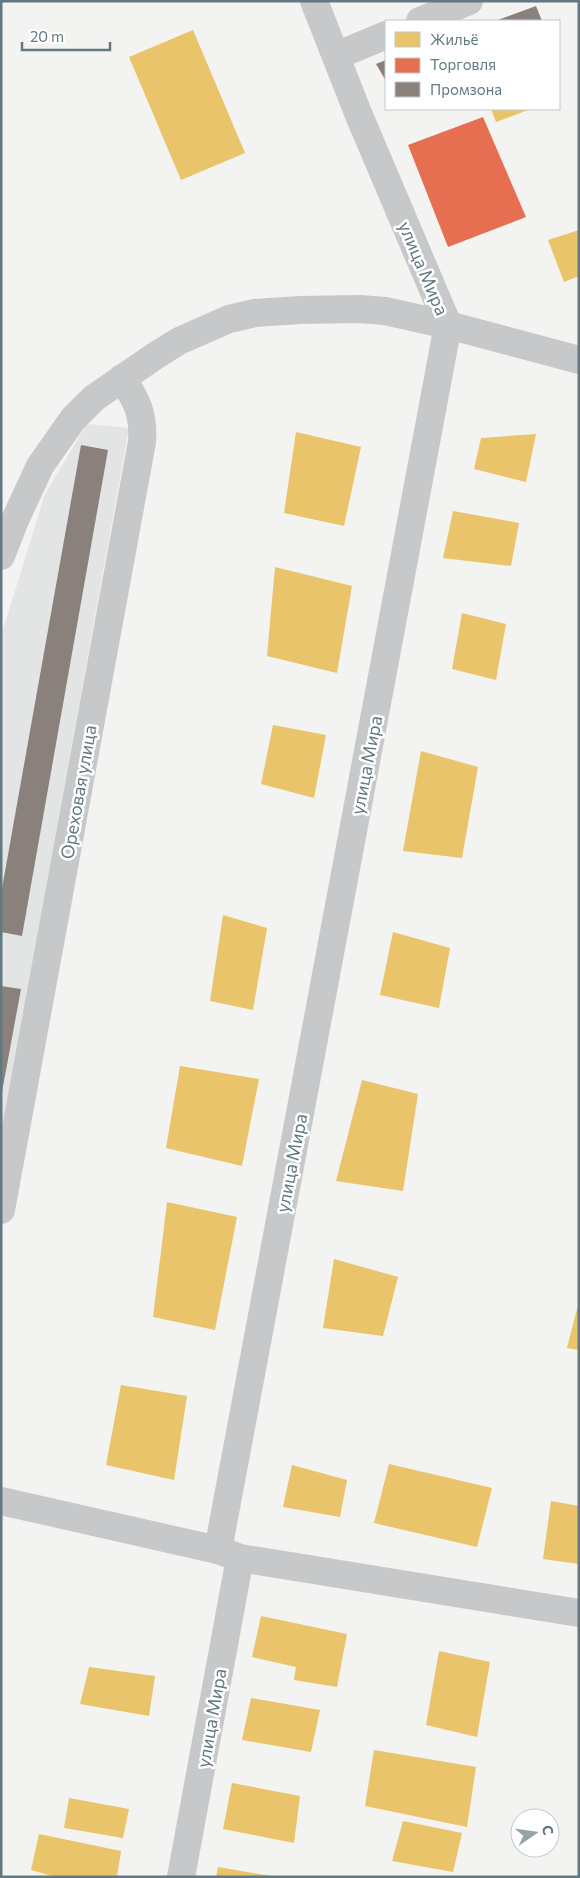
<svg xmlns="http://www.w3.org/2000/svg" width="580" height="1878" font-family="Commissioner,sans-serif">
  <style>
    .built { fill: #e3e4e4 }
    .homes { fill: #e9c46a }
    .shops { fill: #e76f51 }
    .industry { fill: #8a817c }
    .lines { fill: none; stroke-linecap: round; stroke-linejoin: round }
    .minor { stroke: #c7c8c9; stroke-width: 28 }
    .labels { text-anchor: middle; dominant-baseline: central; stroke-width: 5; stroke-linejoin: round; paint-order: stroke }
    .street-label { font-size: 18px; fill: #637981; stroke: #fff }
  </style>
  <rect width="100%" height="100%" fill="#f3f3f1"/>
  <path class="built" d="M 87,424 L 129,428 L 1,1137 L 1,636 L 45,494 Z"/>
  <g class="homes">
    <path d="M 193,30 L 245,153 L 181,180 L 129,57 Z"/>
    <path d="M 491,109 L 531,109 L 496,122 Z"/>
    <path d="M 579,230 L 579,276 L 564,282 L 548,240 Z"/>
    <path d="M 296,432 L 361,447 L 344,526 L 284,513 Z"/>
    <path d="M 536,434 L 526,482 L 474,469 L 481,438 Z"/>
    <path d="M 453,511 L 519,523 L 511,566 L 443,558 Z"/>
    <path d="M 275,567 L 352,586 L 337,673 L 267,656 Z"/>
    <path d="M 462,613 L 506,624 L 496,680 L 452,669 Z"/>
    <path d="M 273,725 L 326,735 L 314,798 L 261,784 Z"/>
    <path d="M 421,751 L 478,767 L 462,858 L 403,851 Z"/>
    <path d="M 223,915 L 267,928 L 253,1010 L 210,1001 Z"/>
    <path d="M 393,932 L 450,948 L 439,1008 L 380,995 Z"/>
    <path d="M 180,1066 L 259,1079 L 242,1166 L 166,1148 Z"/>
    <path d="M 362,1080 L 418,1094 L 403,1191 L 336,1181 Z"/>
    <path d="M 167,1202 L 237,1217 L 215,1330 L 153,1317 Z"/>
    <path d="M 334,1259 L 398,1277 L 383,1336 L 323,1328 Z"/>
    <path d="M 578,1305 L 579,1306 L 579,1350 L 567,1348 Z"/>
    <path d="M 121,1385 L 187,1396 L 174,1480 L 106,1465 Z"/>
    <path d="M 389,1464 L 492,1488 L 477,1547 L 374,1523 Z"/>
    <path d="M 292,1465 L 347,1480 L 340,1517 L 283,1507 Z"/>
    <path d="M 551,1501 L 579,1506 L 579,1564 L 543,1559 Z"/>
    <path d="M 261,1616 L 347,1634 L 337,1687 L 294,1680 L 296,1667 L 252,1657 Z"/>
    <path d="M 439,1651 L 490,1662 L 477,1737 L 426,1725 Z"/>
    <path d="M 89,1667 L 155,1676 L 149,1716 L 80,1704 Z"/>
    <path d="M 251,1698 L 320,1710 L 311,1752 L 242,1740 Z"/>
    <path d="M 374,1750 L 476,1767 L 467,1827 L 365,1806 Z"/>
    <path d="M 232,1783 L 300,1796 L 294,1843 L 223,1829 Z"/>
    <path d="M 69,1798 L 129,1809 L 123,1838 L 64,1828 Z"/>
    <path d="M 403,1821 L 462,1833 L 453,1872 L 392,1861 Z"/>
    <path d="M 39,1834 L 121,1851 L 117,1877 L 56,1877 L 31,1870 Z"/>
    <path d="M 218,1867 L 271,1876 L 271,1877 L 216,1877 Z"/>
  </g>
  <path class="shops" d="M 483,117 L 526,217 L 448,247 L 408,145 Z"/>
  <g class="industry">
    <path d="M 536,6 L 542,21 L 495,21 Z"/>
    <path d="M 386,60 L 386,81 L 376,64 Z"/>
    <path d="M 81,445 L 108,450 L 22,936 L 1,932 L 1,894 Z"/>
    <path d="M 1,986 L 21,989 L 2,1092 L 1,1091 Z"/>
  </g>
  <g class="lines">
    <g class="minor">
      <path d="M 420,21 L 469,1"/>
      <path d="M 336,56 L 386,35"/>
      <path d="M 1,556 L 15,520 L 40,466 L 73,419 L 94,398 L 155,356 L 179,341 L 229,319 L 255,313 L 300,310 L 360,309 L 385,311 L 448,325 L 579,360"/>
      <path d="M 1,1210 L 142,442 C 144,414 137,401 122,378"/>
      <path d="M 1,1501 L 218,1550 L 240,1558 L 579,1613"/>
      <path d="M 218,1550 L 448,325 L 358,113 L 314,1"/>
      <path d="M 181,1877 L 240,1558"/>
    </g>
  </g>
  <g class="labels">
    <g class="street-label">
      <text transform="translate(424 268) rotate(67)">улица Мира</text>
      <text transform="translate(366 765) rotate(-79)">улица Мира</text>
      <text transform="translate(78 792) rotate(-80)">Ореховая улица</text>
      <text transform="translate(291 1163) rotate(-79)">улица Мира</text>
      <text transform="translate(211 1718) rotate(-80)">улица Мира</text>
    </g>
  </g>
  <rect width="580" height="1878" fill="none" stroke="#637981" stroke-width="5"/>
  <rect x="385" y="20" width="175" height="90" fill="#ffffff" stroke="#c1c9cd"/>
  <rect x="395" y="32" width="25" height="15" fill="#e9c46a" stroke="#c1c9cd"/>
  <text x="430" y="45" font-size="15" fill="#637981">Жильё</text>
  <rect x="395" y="58" width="25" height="15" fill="#e76f51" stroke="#c1c9cd"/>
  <text x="430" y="70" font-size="15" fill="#637981">Торговля</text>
  <rect x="395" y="82" width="25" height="15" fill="#8a817c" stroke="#c1c9cd"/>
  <text x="430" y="95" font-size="15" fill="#637981">Промзона</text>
  <g transform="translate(535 1833) rotate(77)"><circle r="24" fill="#ffffff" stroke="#c1c9cd"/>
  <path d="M0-4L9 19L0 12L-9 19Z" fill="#95a4a8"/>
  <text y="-8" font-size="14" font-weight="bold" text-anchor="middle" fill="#637981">С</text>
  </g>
  <path d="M22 42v8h88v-8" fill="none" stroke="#637981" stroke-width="2.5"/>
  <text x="30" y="42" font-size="15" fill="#637981" stroke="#ffffff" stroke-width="4" paint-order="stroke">20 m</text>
</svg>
